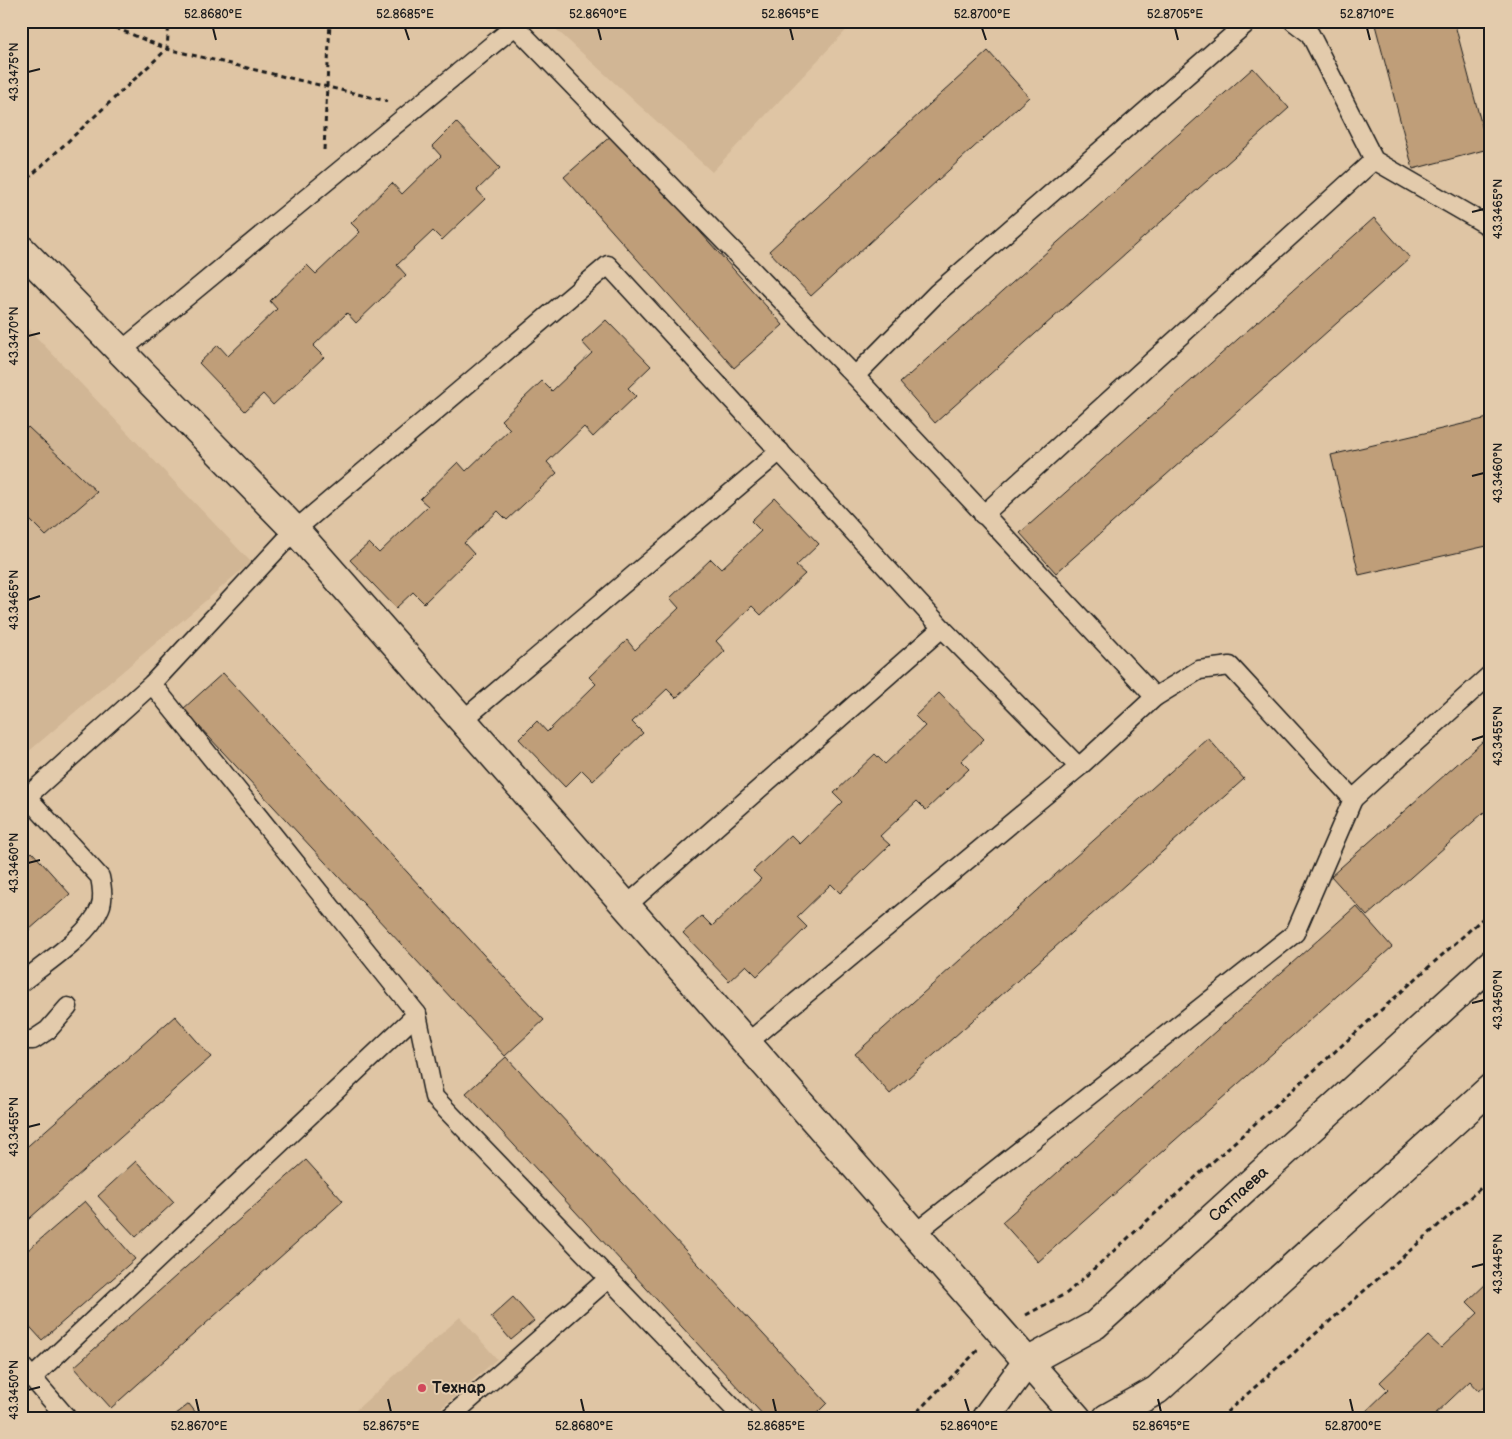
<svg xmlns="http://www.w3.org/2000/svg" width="1512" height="1439" font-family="'Balsamiq Sans',sans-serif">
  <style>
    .built { fill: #d1b695 }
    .building { fill: #bf9e79; stroke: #1c1c1c }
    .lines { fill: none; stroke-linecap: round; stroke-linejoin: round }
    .lane-casing { stroke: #1c1c1c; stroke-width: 21 }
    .street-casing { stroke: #1c1c1c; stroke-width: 31 }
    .secondary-casing { stroke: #1c1c1c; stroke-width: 31 }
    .path { stroke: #1c1c1c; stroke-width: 3; stroke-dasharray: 5 4; stroke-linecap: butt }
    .lane { stroke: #e3cbac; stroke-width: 18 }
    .street { stroke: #e3cbac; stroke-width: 28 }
    .secondary { stroke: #e3cbac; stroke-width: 28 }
    .ticks { fill: none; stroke: #1c1c1c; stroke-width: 2 }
    .poi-dot { fill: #d1495b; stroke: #e3cbac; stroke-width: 2 }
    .labels { text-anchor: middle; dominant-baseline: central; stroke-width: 4; stroke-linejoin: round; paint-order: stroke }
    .street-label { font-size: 16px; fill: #1c1c1c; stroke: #e3cbac }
    .poi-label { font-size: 16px; font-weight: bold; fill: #1c1c1c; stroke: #e3cbac; text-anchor: start }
    .neatline { fill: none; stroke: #1c1c1c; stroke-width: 2 }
    .ticks-label { font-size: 12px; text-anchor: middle; fill: #1c1c1c }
  </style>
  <rect width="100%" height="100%" fill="#dfc5a4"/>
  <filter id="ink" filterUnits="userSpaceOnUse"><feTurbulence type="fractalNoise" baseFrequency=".02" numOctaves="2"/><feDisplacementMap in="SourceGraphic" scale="10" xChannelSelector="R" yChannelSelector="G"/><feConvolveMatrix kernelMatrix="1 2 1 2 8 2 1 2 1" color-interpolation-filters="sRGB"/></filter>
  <g filter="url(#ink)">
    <g class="built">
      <path d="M 547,21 L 855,21 L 712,172 Z"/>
      <path d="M 21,321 L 251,562 L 21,758 Z"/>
      <path d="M 460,1317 L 497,1359 L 430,1418 L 347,1418 Z"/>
    </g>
    <g class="building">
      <path d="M 1374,21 L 1454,21 L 1488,149 L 1413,169 Z"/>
      <path d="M 988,51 L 1029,97 L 811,296 L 769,251 Z"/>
      <path d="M 1253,68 L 1289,108 L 935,423 L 900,383 Z"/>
      <path d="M 456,122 L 500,168 L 477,190 L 485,199 L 442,240 L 433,231 L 397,265 L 406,275 L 356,323 L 347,313 L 313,346 L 324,357 L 273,405 L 263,394 L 245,411 L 199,363 L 218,345 L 228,356 L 277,309 L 270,301 L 307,265 L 316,274 L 360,232 L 351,223 L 392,183 L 402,194 L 441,156 L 432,146 Z"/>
      <path d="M 613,134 L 783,325 L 734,368 L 564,177 Z"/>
      <path d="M 1374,218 L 1410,258 L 1056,573 L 1020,533 Z"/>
      <path d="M 606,320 L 651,366 L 628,388 L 636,396 L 593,437 L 584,427 L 547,462 L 557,473 L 507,520 L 498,511 L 464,543 L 474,554 L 424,603 L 413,592 L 396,608 L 350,560 L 369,543 L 379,553 L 428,506 L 420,499 L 458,462 L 466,471 L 510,429 L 501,420 L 542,381 L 552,391 L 592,353 L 582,342 Z"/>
      <path d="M 1488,418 L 1491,428 L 1491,545 L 1359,575 L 1331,455 Z"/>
      <path d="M 28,427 L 97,492 L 46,536 L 21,511 L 21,434 Z"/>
      <path d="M 775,498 L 819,544 L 796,566 L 805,574 L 761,615 L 752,606 L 716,641 L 725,651 L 676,698 L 667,689 L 632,722 L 643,733 L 593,781 L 582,770 L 565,787 L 519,739 L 537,721 L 547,732 L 596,684 L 589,677 L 627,640 L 635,650 L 679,608 L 670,598 L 711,559 L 721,569 L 761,531 L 751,521 Z"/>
      <path d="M 223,673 L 544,1020 L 505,1056 L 183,709 Z"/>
      <path d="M 939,693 L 984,739 L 961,761 L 969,769 L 926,810 L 917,801 L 880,836 L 890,845 L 840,893 L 831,884 L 797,917 L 807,927 L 757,976 L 746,965 L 729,981 L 683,933 L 702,916 L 712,926 L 761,879 L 753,871 L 791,835 L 800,844 L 843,802 L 834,793 L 875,754 L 885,764 L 925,726 L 915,716 Z"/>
      <path d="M 1491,734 L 1491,806 L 1367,916 L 1331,876 Z"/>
      <path d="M 1208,738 L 1244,779 L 890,1094 L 855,1054 Z"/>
      <path d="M 32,852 L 70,894 L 21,937 L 21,862 Z"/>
      <path d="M 1356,906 L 1392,947 L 1038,1262 L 1002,1222 Z"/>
      <path d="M 175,1016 L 211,1057 L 21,1226 L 21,1152 Z"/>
      <path d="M 506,1057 L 827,1403 L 812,1418 L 766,1418 L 466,1093 Z"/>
      <path d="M 306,1160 L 343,1201 L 111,1408 L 74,1367 Z"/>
      <path d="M 136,1161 L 174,1202 L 136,1237 L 98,1196 Z"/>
      <path d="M 85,1201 L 135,1259 L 42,1340 L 21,1317 L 21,1256 Z"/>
      <path d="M 1491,1279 L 1491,1381 L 1479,1391 L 1470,1381 L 1431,1418 L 1359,1418 L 1388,1390 L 1380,1382 L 1428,1336 L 1441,1348 L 1478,1313 L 1467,1302 Z"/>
      <path d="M 513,1297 L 534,1321 L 511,1340 L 491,1317 Z"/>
      <path d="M 189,1404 L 200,1418 L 171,1418 Z"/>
    </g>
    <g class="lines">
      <g class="lane-casing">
        <g id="lane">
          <path d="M 514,21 L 515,26 L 855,376"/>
          <path d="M 1249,21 L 937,293 L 855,376 L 1155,697 L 1199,670 L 1230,666 L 1353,799 L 1491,674"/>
          <path d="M 1293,21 L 1310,34 L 1374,160 L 1485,224 L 1491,230"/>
          <path d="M 121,351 L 515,26"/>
          <path d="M 983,515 L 1374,160"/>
          <path d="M 152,684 L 417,1014 L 434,1097 L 743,1418"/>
          <path d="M 463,720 L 780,451"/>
          <path d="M 21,802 L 152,684 L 295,530 L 608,265 L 942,628"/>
          <path d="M 626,906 L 942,628 L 1079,767"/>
          <path d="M 21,983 C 45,963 89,936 100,908 C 104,899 102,887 100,877 L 27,797"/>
          <path d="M 21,1040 L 33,1040 L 48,1030 L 68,1007"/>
          <path d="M 747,1043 L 1079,767 L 1155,697"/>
          <path d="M 914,1234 L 1295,933 L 1353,799"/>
          <path d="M 21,1365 L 67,1418"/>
          <path d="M 32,1378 L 417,1014"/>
          <path d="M 449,1418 L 609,1278"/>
        </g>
      </g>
      <g class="street-casing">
        <path id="street" d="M 21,249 L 295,530 L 1077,1418"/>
      </g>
      <g class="secondary-casing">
        <g id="secondary">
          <path id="s1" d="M 986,1418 L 1027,1362 L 1095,1325 L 1491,964"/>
          <path d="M 1107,1418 L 1157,1390 L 1491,1088"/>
        </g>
      </g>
      <g class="path">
        <path d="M 99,21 L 167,49 L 387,101"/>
        <path d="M 324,150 L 330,21"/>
        <path d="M 21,185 L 167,49 L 169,21"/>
        <path d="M 1026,1315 L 1067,1293 L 1491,911"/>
        <path d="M 911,1418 L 979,1349"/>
        <path d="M 1220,1418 L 1491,1179"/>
      </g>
      <use href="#lane" class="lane"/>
      <use href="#street" class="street"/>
      <use href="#secondary" class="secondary"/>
    </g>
  </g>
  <path class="ticks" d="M 213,28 L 216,40M 405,28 L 409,40M 598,28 L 601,40M 790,28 L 793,40M 982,28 L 986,40M 1175,28 L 1178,40M 1367,28 L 1370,40M 28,72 L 40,69M 1472,212 L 1484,209M 28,336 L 40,333M 1472,476 L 1484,473M 28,600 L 40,596M 1472,740 L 1484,736M 28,863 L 40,860M 1472,1003 L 1484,1000M 28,1127 L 40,1124M 1472,1267 L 1484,1264M 28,1390 L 40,1387M 196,1399 L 199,1412M 388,1399 L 391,1412M 581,1399 L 584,1412M 773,1399 L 776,1412M 965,1399 L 969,1412M 1158,1399 L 1161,1412M 1350,1399 L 1353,1412"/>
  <circle class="poi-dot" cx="422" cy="1388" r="5"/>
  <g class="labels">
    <g class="street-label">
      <text stroke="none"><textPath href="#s1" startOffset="341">Сатпаева</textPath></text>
    </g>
    <g class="poi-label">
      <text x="432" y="1388">Технар</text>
    </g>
  </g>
  <rect width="1512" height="1439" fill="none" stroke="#e3cbac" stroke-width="55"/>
  <rect x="28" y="28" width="1456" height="1384" class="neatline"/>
  <g class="ticks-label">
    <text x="213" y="18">52.8680°E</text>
    <text x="405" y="18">52.8685°E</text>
    <text x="598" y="18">52.8690°E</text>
    <text x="790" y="18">52.8695°E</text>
    <text x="982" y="18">52.8700°E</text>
    <text x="1175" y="18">52.8705°E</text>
    <text x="1367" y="18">52.8710°E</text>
    <text transform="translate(14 72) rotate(-90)" y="4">43.3475°N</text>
    <text transform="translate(1498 209) rotate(-90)" y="4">43.3465°N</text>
    <text transform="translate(14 336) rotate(-90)" y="4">43.3470°N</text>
    <text transform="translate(1498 473) rotate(-90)" y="4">43.3460°N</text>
    <text transform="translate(14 600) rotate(-90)" y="4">43.3465°N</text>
    <text transform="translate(1498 736) rotate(-90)" y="4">43.3455°N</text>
    <text transform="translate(14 863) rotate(-90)" y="4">43.3460°N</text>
    <text transform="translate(1498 1000) rotate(-90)" y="4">43.3450°N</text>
    <text transform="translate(14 1127) rotate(-90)" y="4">43.3455°N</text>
    <text transform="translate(1498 1264) rotate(-90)" y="4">43.3445°N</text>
    <text transform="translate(14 1390) rotate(-90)" y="4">43.3450°N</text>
    <text x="199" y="1430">52.8670°E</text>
    <text x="391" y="1430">52.8675°E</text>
    <text x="584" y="1430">52.8680°E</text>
    <text x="776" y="1430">52.8685°E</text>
    <text x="969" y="1430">52.8690°E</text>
    <text x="1161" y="1430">52.8695°E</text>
    <text x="1353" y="1430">52.8700°E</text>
  </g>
</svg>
